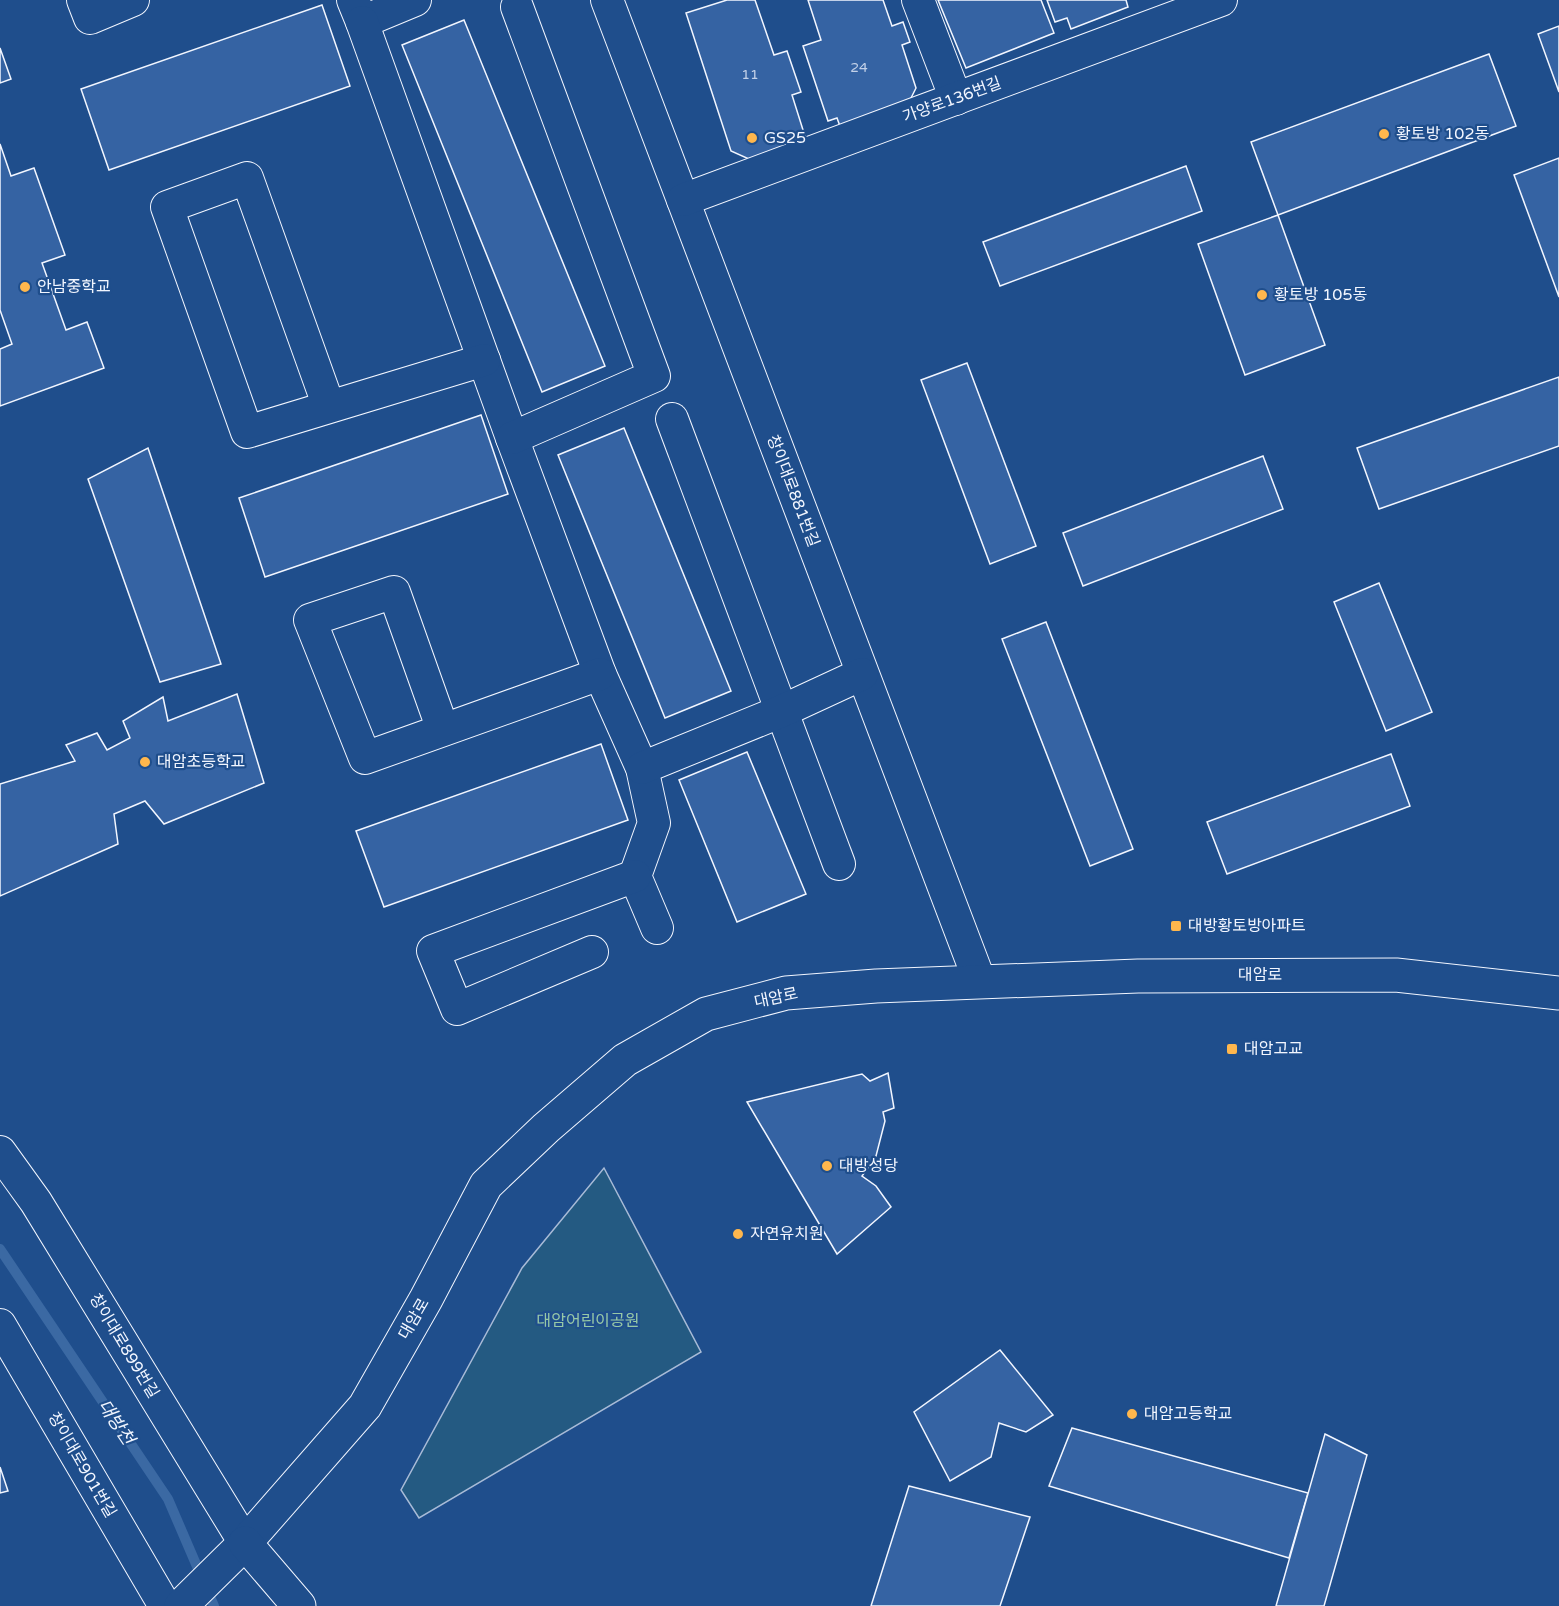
<svg xmlns="http://www.w3.org/2000/svg" width="1559" height="1606" font-family="'Varela Round','Noto Sans KR',sans-serif">
  <style>
    .green { fill: #245a82; stroke: #a8bbd7; stroke-width: 1.5 }
    .lines { fill: none; stroke-linecap: round; stroke-linejoin: round }
    .stream { stroke: #3b69a3; stroke-width: 10 }
    .building { fill: #3563a3; stroke: #f2f6ff; stroke-width: 1.5 }
    .minor-casing { stroke: #f2f6ff; stroke-width: 34 }
    .tertiary-casing { stroke: #f2f6ff; stroke-width: 35 }
    .trunk-casing { stroke: #f2f6ff; stroke-width: 35 }
    .minor { stroke: #1f4e8c; stroke-width: 32 }
    .tertiary { stroke: #1f4e8c; stroke-width: 33 }
    .trunk { stroke: #1f4e8c; stroke-width: 33 }
    .poi-dot { fill: #ffb74d; stroke: #1f4e8c; stroke-width: 2 }
    .labels { text-anchor: middle; dominant-baseline: central; stroke-width: 4.5; stroke-linejoin: round; paint-order: stroke }
    .number-label { font-size: 14px; fill: #c3d1e8 }
    .street-label { font-size: 16px; fill: #f2f6ff; stroke: #1f4e8c }
    .poi-label { font-size: 16px; fill: #f2f6ff; stroke: #1f4e8c; text-anchor: start }
    .park-label { font-size: 16px; fill: #97c8a6; stroke: #1f4e8c }
    .water-label { font-size: 18px; font-style: italic; fill: #f2f6ff; stroke: #1f4e8c }
  </style>
  <rect width="100%" height="100%" fill="#1f4e8c"/>
  <path class="green" d="M 604,1168 L 701,1352 L 419,1518 L 401,1490 L 522,1268 Z"/>
  <g class="lines">
    <path class="stream" d="M 0,1249 L 168,1499 L 214,1606"/>
  </g>
  <g class="building">
    <path d="M 727,0 L 755,0 L 774,55 L 787,51 L 801,92 L 792,95 L 809,149 L 760,164 L 731,151 L 686,13 Z"/>
    <path d="M 808,0 L 883,0 L 892,26 L 903,22 L 910,42 L 902,45 L 916,88 L 906,108 L 841,129 L 837,118 L 828,121 L 803,46 L 821,40 Z"/>
    <path d="M 938,0 L 1041,0 L 1054,33 L 966,68 Z"/>
    <path d="M 1047,0 L 1126,0 L 1128,7 L 1071,29 L 1067,18 L 1055,22 Z"/>
    <path d="M 322,5 L 350,86 L 109,170 L 81,89 Z"/>
    <path d="M 464,20 L 605,366 L 542,392 L 402,45 Z"/>
    <path d="M 1559,26 L 1559,92 L 1538,34 Z"/>
    <path d="M 0,48 L 11,79 L 0,83 Z"/>
    <path d="M 1489,54 L 1516,126 L 1278,215 L 1251,142 Z"/>
    <path d="M 0,144 L 11,176 L 34,168 L 65,255 L 42,263 L 66,330 L 87,322 L 104,368 L 0,406 L 0,349 L 12,344 L 0,310 Z"/>
    <path d="M 1559,158 L 1559,297 L 1514,175 Z"/>
    <path d="M 1186,166 L 1202,211 L 1000,286 L 983,242 Z"/>
    <path d="M 1278,215 L 1325,345 L 1245,375 L 1198,244 Z"/>
    <path d="M 967,363 L 1036,546 L 990,564 L 921,380 Z"/>
    <path d="M 1559,377 L 1559,446 L 1379,509 L 1357,448 Z"/>
    <path d="M 481,415 L 508,494 L 265,577 L 239,498 Z"/>
    <path d="M 624,428 L 731,691 L 665,718 L 558,455 Z"/>
    <path d="M 148,448 L 221,664 L 160,682 L 88,479 Z"/>
    <path d="M 1263,456 L 1283,509 L 1083,586 L 1063,533 Z"/>
    <path d="M 1379,583 L 1432,712 L 1386,731 L 1334,602 Z"/>
    <path d="M 1046,622 L 1133,849 L 1090,866 L 1002,639 Z"/>
    <path d="M 237,694 L 264,783 L 164,824 L 145,801 L 114,814 L 118,844 L 0,896 L 0,784 L 75,761 L 66,745 L 97,733 L 107,750 L 130,738 L 123,721 L 163,697 L 168,721 Z"/>
    <path d="M 601,744 L 628,820 L 384,907 L 356,831 Z"/>
    <path d="M 747,752 L 806,894 L 737,922 L 679,780 Z"/>
    <path d="M 1391,754 L 1410,806 L 1227,874 L 1207,822 Z"/>
    <path d="M 888,1073 L 894,1108 L 883,1112 L 885,1121 L 876,1156 L 862,1176 L 876,1186 L 891,1207 L 837,1254 L 747,1102 L 862,1074 L 870,1081 Z"/>
    <path d="M 1000,1350 L 1053,1415 L 1026,1432 L 999,1423 L 991,1457 L 950,1481 L 914,1412 Z"/>
    <path d="M 1072,1428 L 1308,1493 L 1289,1558 L 1049,1486 Z"/>
    <path d="M 1325,1434 L 1367,1455 L 1324,1606 L 1276,1606 Z"/>
    <path d="M 0,1467 L 8,1491 L 0,1493 Z"/>
    <path d="M 909,1486 L 1030,1517 L 1000,1606 L 871,1606 Z"/>
  </g>
  <g class="lines">
    <g class="minor-casing">
      <g id="minor">
        <path d="M 83,0 L 90,18 L 133,0"/>
        <path d="M 353,0 L 362,22 L 415,0"/>
        <path d="M 607,0 L 980,982"/>
        <path d="M 918,0 L 956,99"/>
        <path d="M 362,22 L 512,438 L 600,674 L 642,768 L 654,823 L 635,876 L 657,928"/>
        <path d="M 683,200 L 1221,0"/>
        <path d="M 329,407 L 247,178 L 167,207 L 247,432 L 484,360"/>
        <path d="M 672,419 L 839,864"/>
        <path d="M 512,438 L 654,376 L 517,7"/>
        <path d="M 443,730 L 394,592 L 310,620 L 365,758 L 600,674"/>
        <path d="M 642,768 L 782,711 L 862,674"/>
        <path d="M 592,952 L 457,1009 L 433,951 L 635,876"/>
        <path d="M 0,1152 L 36,1202 L 245,1543"/>
        <path d="M 0,1325 L 165,1606"/>
      </g>
    </g>
    <g class="tertiary-casing">
      <path id="tertiary" d="M 181,1606 L 245,1543 L 365,1406 L 426,1299 L 486,1185 L 546,1128 L 625,1060 L 706,1014 L 786,993 L 876,986 L 1138,976 L 1396,975 L 1559,993"/>
    </g>
    <g class="trunk-casing">
      <path id="trunk" d="M 245,1543 L 299,1606"/>
    </g>
    <use href="#minor" class="minor"/>
    <use href="#tertiary" class="tertiary"/>
    <use href="#trunk" class="trunk"/>
  </g>
  <g class="poi-dot">
    <circle cx="1384" cy="134" r="6"/>
    <circle cx="752" cy="138" r="6"/>
    <circle cx="25" cy="287" r="6"/>
    <circle cx="1262" cy="295" r="6"/>
    <circle cx="145" cy="762" r="6"/>
    <rect x="1170" y="920" width="12" height="12" rx="3"/>
    <rect x="1226" y="1043" width="12" height="12" rx="3"/>
    <circle cx="827" cy="1166" r="6"/>
    <circle cx="738" cy="1234" r="6"/>
    <circle cx="1132" cy="1414" r="6"/>
  </g>
  <g class="labels">
    <g class="number-label">
      <text x="859" y="67">24</text>
      <text x="750" y="74">11</text>
    </g>
    <g class="street-label">
      <text transform="translate(952 100) rotate(-20)">가양로136번길</text>
      <text transform="translate(793 491) rotate(69)">창이대로881번길</text>
      <text x="1260" y="975">대암로</text>
      <text transform="translate(776 998) rotate(-12)">대암로</text>
      <text transform="translate(414 1319) rotate(-60)">대암로</text>
      <text transform="translate(124 1346) rotate(59)">창이대로899번길</text>
      <text transform="translate(82 1465) rotate(60)">창이대로901번길</text>
    </g>
    <g class="poi-label">
      <text x="1396" y="134">황토방 102동</text>
      <text x="764" y="138">GS25</text>
      <text x="37" y="287">안남중학교</text>
      <text x="1274" y="295">황토방 105동</text>
      <text x="157" y="762">대암초등학교</text>
      <text x="1188" y="926">대방황토방아파트</text>
      <text x="1244" y="1049">대암고교</text>
      <text x="839" y="1166">대방성당</text>
      <text x="750" y="1234">자연유치원</text>
      <text x="1144" y="1414">대암고등학교</text>
    </g>
    <g class="park-label">
      <text x="588" y="1321">대암어린이공원</text>
    </g>
    <g class="water-label">
      <text transform="translate(116 1422) rotate(56)">대방천</text>
    </g>
  </g>
</svg>
